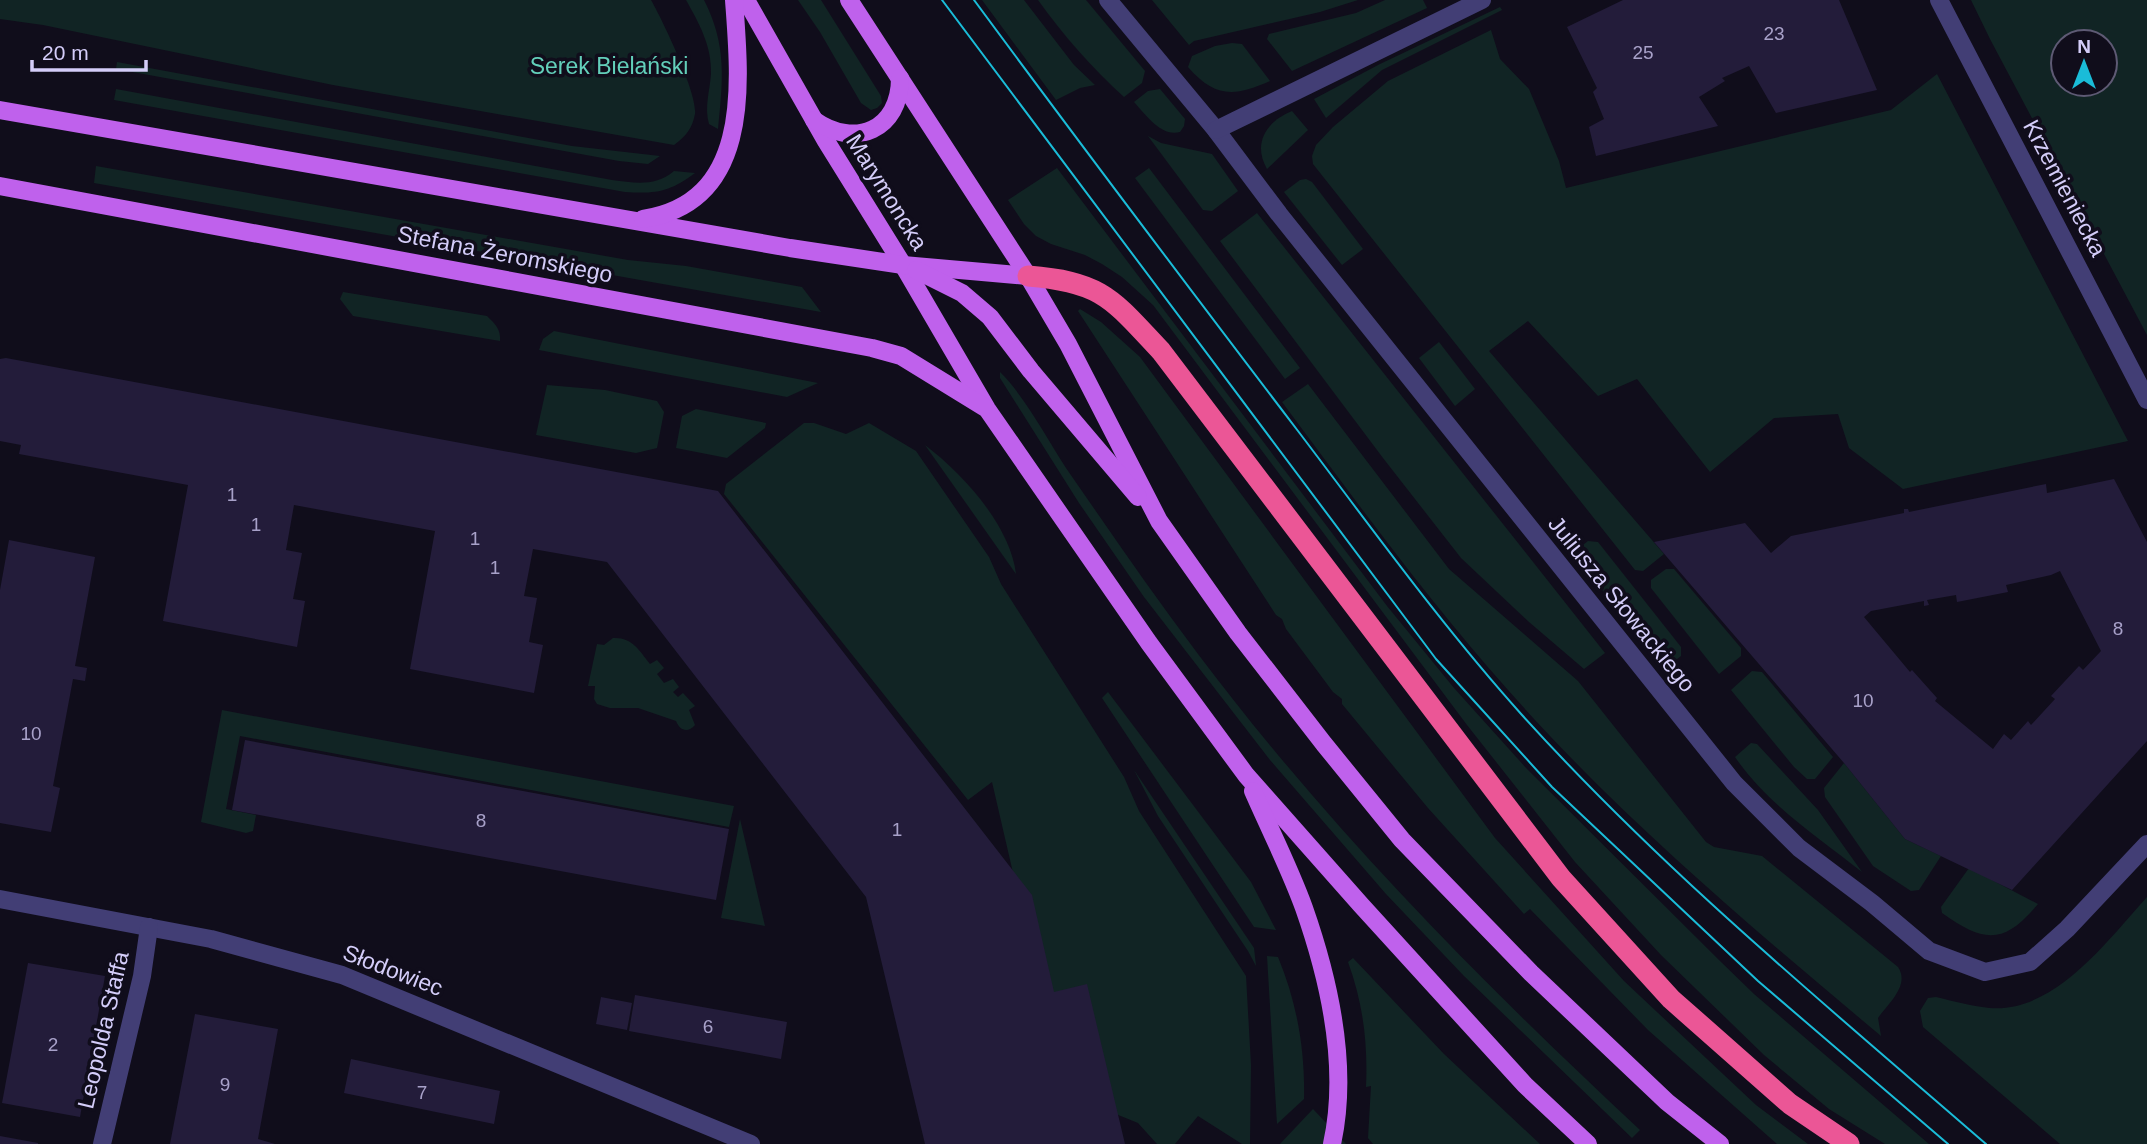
<svg xmlns="http://www.w3.org/2000/svg" width="2147" height="1144" font-family="Arial,sans-serif">
  <style>
    .green { fill: #112424; fill-rule: evenodd }
    .building { fill: #231c3a; fill-rule: evenodd }
    .lines { fill: none; stroke-linecap: round; stroke-linejoin: round }
    .minor { stroke: #423e75; stroke-width: 18 }
    .major { stroke: #bf61ec; stroke-width: 18 }
    .highway { stroke: #eb5696; stroke-width: 21 }
    .tram { stroke: #1abcd8; stroke-width: 2 }
    .labels { text-anchor: middle; dominant-baseline: central; stroke-width: 7; stroke-linejoin: round; paint-order: stroke }
    .number-label { font-size: 19px; fill: #a8a1c9 }
    .park-label { font-size: 23px; fill: #63cfba; stroke: #100d1b }
    .street-label { font-size: 23px; fill: #d4cdf9; stroke: #100d1b }
  </style>
  <rect width="100%" height="100%" fill="#100d1b"/>
  <g class="green">
    <path d="M 0,0 L 651,0 C 662,19 698,94 695,114 C 692,129 686,136 674,145 L 333,85 L 43,25 L 0,19 Z"/>
    <path d="M 686,0 L 704,0 C 727,45 723,80 718,129 L 709,124 C 704,107 710,90 711,74 C 712,46 699,23 686,0 Z"/>
    <path d="M 798,0 L 821,0 L 881,96 L 882,103 L 877,108 L 871,110 L 861,103 L 820,32 Z"/>
    <path d="M 982,0 L 1024,0 L 1074,65 L 1095,85 L 1080,88 L 1056,100 Z"/>
    <path d="M 1038,0 L 1086,0 L 1145,71 L 1142,83 L 1124,97 C 1092,68 1063,35 1038,0 Z"/>
    <path d="M 1152,0 L 1358,0 L 1320,12 L 1194,41 L 1189,45 Z"/>
    <path d="M 1385,0 L 1423,0 L 1427,8 L 1292,71 L 1267,39 L 1269,34 L 1356,13 Z"/>
    <path d="M 1971,0 L 2147,0 L 2147,335 L 1990,39 ZM 2063,42 L 2105,42 L 2105,84 L 2063,84 Z"/>
    <path d="M 1500,7 L 1502,10 L 1382,70 L 1326,118 L 1314,99 L 1380,64 Z"/>
    <path d="M 1491,30 L 1500,59 L 1529,89 L 1559,161 L 1566,188 L 1891,110 L 1937,74 L 2128,441 L 1903,489 L 1849,448 L 1838,414 L 1774,418 L 1710,472 L 1637,379 L 1598,396 L 1528,321 L 1489,351 L 1664,554 L 1643,571 L 1635,570 L 1313,164 L 1312,156 L 1316,145 L 1333,127 L 1388,81 Z"/>
    <path d="M 1232,43 L 1242,44 L 1270,81 C 1234,97 1215,98 1188,67 L 1192,56 L 1215,46 Z"/>
    <path d="M 117,62 L 572,146 L 660,156 L 648,164 L 619,161 L 116,69 Z"/>
    <path d="M 116,89 L 612,180 C 635,183 655,187 674,171 L 695,173 C 670,192 656,194 625,192 L 114,100 Z"/>
    <path d="M 1160,89 L 1185,119 L 1184,126 L 1180,132 C 1161,137 1146,115 1134,102 L 1148,91 Z"/>
    <path d="M 1292,111 L 1308,130 L 1267,169 C 1252,143 1267,121 1292,111 Z"/>
    <path d="M 1148,136 L 1161,143 L 1212,154 L 1238,191 L 1212,211 L 1203,210 Z"/>
    <path d="M 96,166 L 628,260 L 686,266 L 802,287 L 821,312 L 94,183 Z"/>
    <path d="M 1057,168 L 1387,606 L 1454,688 L 1527,769 L 1719,960 L 1754,994 L 1929,1144 L 1885,1144 L 1829,1109 L 1764,1055 L 1661,955 L 1575,862 L 1467,725 L 1153,305 L 1122,277 L 1102,264 L 1085,255 L 1051,244 L 1036,236 L 1024,224 L 1008,200 Z"/>
    <path d="M 1149,168 L 1300,368 L 1285,379 L 1135,178 Z"/>
    <path d="M 1306,179 L 1312,182 L 1363,249 L 1342,265 L 1284,192 L 1300,180 Z"/>
    <path d="M 1257,213 L 1605,653 L 1584,669 L 1529,622 L 1461,558 L 1383,458 L 1220,241 Z"/>
    <path d="M 343,292 L 487,316 C 495,324 501,329 500,341 L 353,316 L 340,299 Z"/>
    <path d="M 1080,309 L 1101,322 L 1140,357 L 1495,838 L 1624,981 L 1756,1105 L 1808,1144 L 1777,1144 L 1648,1030 L 1530,909 L 1524,914 L 1428,808 L 1342,704 L 1342,699 L 1333,692 L 1286,629 L 1282,619 L 1276,615 L 1078,311 Z"/>
    <path d="M 554,331 L 818,383 L 787,397 L 539,350 L 543,339 Z"/>
    <path d="M 1439,342 L 1475,389 L 1455,406 L 1419,358 Z"/>
    <path d="M 1000,372 C 1023,394 1048,440 1066,468 C 1109,530 1152,593 1198,654 C 1329,828 1480,981 1640,1130 L 1632,1138 L 1464,976 L 1386,894 L 1270,760 L 1144,597 L 1079,503 L 1000,378 Z"/>
    <path d="M 1308,384 L 1449,569 L 1578,681 L 1706,842 L 1714,847 L 1762,856 L 1898,967 C 1910,985 1889,1003 1878,1018 L 1881,1036 C 1751,927 1620,817 1508,690 C 1427,599 1355,500 1282,402 Z"/>
    <path d="M 547,385 L 605,390 L 657,401 L 664,412 L 657,448 L 636,453 L 536,435 Z"/>
    <path d="M 696,409 L 766,423 L 765,428 L 727,458 L 676,448 L 682,416 Z"/>
    <path d="M 804,423 L 814,423 L 846,434 L 869,423 L 916,451 L 989,557 L 1001,584 L 1124,777 L 1139,811 L 1246,976 L 1251,1065 L 1250,1144 L 1242,1144 L 1198,1116 L 1175,1144 L 1157,1144 L 1138,1123 L 1064,1093 L 992,782 L 968,800 L 724,494 L 726,484 Z"/>
    <path d="M 925,445 C 963,474 1010,525 1016,574 Z"/>
    <path d="M 1588,541 L 1598,542 L 1681,647 L 1681,656 L 1664,669 L 1573,553 Z"/>
    <path d="M 1666,569 L 1674,569 L 1741,648 L 1741,656 L 1719,674 L 1651,588 L 1651,580 Z"/>
    <path d="M 613,638 C 632,637 639,650 650,664 L 657,660 L 664,668 L 657,674 L 664,683 L 673,679 L 679,687 L 673,692 L 678,697 L 683,693 L 695,706 L 689,710 L 695,725 C 688,733 680,731 676,721 L 638,708 L 610,708 L 597,704 L 594,699 L 595,686 L 588,686 L 597,644 L 604,645 Z"/>
    <path d="M 1752,671 L 1762,672 L 1833,757 L 1815,779 L 1807,779 L 1794,767 L 1731,690 Z"/>
    <path d="M 1108,692 L 1251,882 L 1276,930 L 1254,927 L 1102,698 Z"/>
    <path d="M 222,710 L 734,806 L 729,827 L 240,736 L 226,809 L 256,815 L 253,831 L 246,833 L 201,822 Z"/>
    <path d="M 1751,743 L 1757,744 L 1818,810 L 1862,872 C 1818,837 1767,804 1735,757 Z"/>
    <path d="M 1844,763 L 1905,839 L 1941,856 L 1919,890 L 1911,891 L 1873,866 L 1825,797 L 1824,788 Z"/>
    <path d="M 1134,770 L 1254,948 L 1256,966 L 1248,951 L 1158,816 Z"/>
    <path d="M 740,819 L 765,926 L 721,918 Z"/>
    <path d="M 1969,868 L 2038,904 C 2004,945 1984,943 1942,913 L 1941,907 Z"/>
    <path d="M 2147,897 L 2147,1144 L 2060,1144 L 1923,1027 L 1920,1011 L 1928,998 L 1936,997 C 1953,1001 1971,1006 1989,1008 C 2054,1014 2108,940 2147,897 Z"/>
    <path d="M 1267,956 L 1278,957 C 1297,1003 1305,1049 1304,1099 L 1277,1124 Z"/>
    <path d="M 1353,958 L 1444,1054 L 1540,1144 L 1373,1144 L 1368,1138 L 1371,1086 L 1366,1087 C 1368,1043 1363,1003 1348,962 Z"/>
    <path d="M 1313,1109 L 1346,1144 L 1280,1144 Z"/>
  </g>
  <g class="building">
    <path d="M 1623,0 L 1839,0 L 1877,90 L 1776,113 L 1749,66 L 1722,78 L 1725,81 L 1699,97 L 1718,126 L 1596,156 L 1589,127 L 1604,119 L 1593,92 L 1597,88 L 1567,27 Z"/>
    <path d="M 6,358 L 718,491 L 1032,895 L 1054,992 L 1087,984 L 1125,1144 L 925,1144 L 866,897 L 607,562 L 533,549 L 524,596 L 537,598 L 529,642 L 543,645 L 534,693 L 410,669 L 435,531 L 294,505 L 286,550 L 302,553 L 293,599 L 305,601 L 297,647 L 163,621 L 188,485 L 19,454 L 21,445 L 0,441 L 0,359 Z"/>
    <path d="M 2114,479 L 2147,542 L 2147,741 L 2012,890 L 1905,839 L 1844,763 L 1654,542 L 1745,523 L 1771,553 L 1791,536 L 1904,513 L 1904,509 L 1908,509 L 1909,512 L 2046,484 L 2047,493 ZM 2060,571 L 2101,651 L 2083,670 L 2079,666 L 2051,696 L 2055,699 L 2031,725 L 2028,721 L 2011,740 L 2004,734 L 1993,749 L 1935,701 L 1937,698 L 1912,670 L 1910,672 L 1864,617 L 1871,611 L 1924,601 L 1924,606 L 1929,605 L 1927,600 L 1956,595 L 1957,602 L 2008,592 L 2006,585 L 2051,575 Z"/>
    <path d="M 9,540 L 95,557 L 75,666 L 87,668 L 85,681 L 73,679 L 53,786 L 60,788 L 51,832 L 0,823 L 0,590 Z"/>
    <path d="M 245,740 L 729,829 L 716,900 L 232,810 Z"/>
    <path d="M 28,963 L 105,976 L 80,1117 L 2,1103 Z"/>
    <path d="M 635,995 L 787,1022 L 781,1059 L 629,1031 Z"/>
    <path d="M 601,997 L 632,1003 L 627,1030 L 596,1024 Z"/>
    <path d="M 195,1014 L 278,1029 L 258,1139 L 275,1144 L 170,1144 Z"/>
    <path d="M 351,1059 L 500,1091 L 494,1124 L 344,1093 Z"/>
    <path d="M 0,1136 L 38,1143 L 38,1144 L 0,1144 Z"/>
  </g>
  <g class="lines">
    <g class="minor">
      <path d="M 1108,0 L 1216,130 L 1279,214 L 1734,783 L 1799,848 L 1872,903 L 1929,951 L 1985,972 L 2030,962 L 2067,929 L 2147,844"/>
      <path d="M 1939,0 L 2147,400"/>
      <path d="M 1216,130 L 1482,0"/>
      <path d="M 0,899 L 211,939 L 342,975 L 751,1144"/>
      <path d="M 102,1144 L 142,976 L 149,927"/>
    </g>
    <g class="major">
      <path d="M 746,0 L 826,141 L 903,265 L 987,409 L 1149,643 L 1246,775 L 1361,905 L 1525,1085 L 1588,1144"/>
      <path d="M 849,0 L 1028,276 L 1068,344 L 1159,521 L 1238,633 L 1324,744 L 1402,840 L 1531,973 L 1667,1102 L 1720,1144"/>
      <path d="M 0,110 L 790,248 L 903,265 L 1028,276"/>
      <path d="M 814,120 C 855,149 900,130 900,78"/>
      <path d="M 0,186 L 872,348 L 901,356 L 984,407"/>
      <path d="M 643,219 C 753,202 740,82 734,0"/>
      <path d="M 916,270 L 962,293 L 990,317 L 1031,371 L 1138,497"/>
      <path d="M 1253,791 C 1270,830 1290,869 1304,908 C 1330,982 1349,1067 1332,1144"/>
    </g>
    <path class="highway" d="M 1028,276 C 1103,282 1112,299 1161,351 L 1561,878 L 1671,999 L 1790,1104 L 1849,1144"/>
    <g class="tram">
      <path d="M 942,0 L 1436,659 L 1552,787 L 1758,981 L 1948,1144"/>
      <path d="M 974,0 C 1081,145 1189,288 1298,431 C 1371,527 1442,626 1522,715 C 1664,872 1827,1006 1986,1144"/>
    </g>
  </g>
  <g class="labels">
    <g class="number-label">
      <text x="1774" y="33">23</text>
      <text x="1643" y="52">25</text>
      <text x="232" y="494">1</text>
      <text x="256" y="524">1</text>
      <text x="475" y="538">1</text>
      <text x="495" y="567">1</text>
      <text x="2118" y="628">8</text>
      <text x="1863" y="700">10</text>
      <text x="31" y="733">10</text>
      <text x="481" y="820">8</text>
      <text x="897" y="829">1</text>
      <text x="708" y="1026">6</text>
      <text x="53" y="1044">2</text>
      <text x="225" y="1084">9</text>
      <text x="422" y="1092">7</text>
    </g>
    <g class="park-label">
      <text x="609" y="66">Serek Bielański</text>
    </g>
    <g class="street-label">
      <text transform="translate(2065 188) rotate(62)">Krzemieniecka</text>
      <text transform="translate(887 192) rotate(58)">Marymoncka</text>
      <text transform="translate(505 254) rotate(11)">Stefana Żeromskiego</text>
      <text transform="translate(1622 604) rotate(51)">Juliusza Słowackiego</text>
      <text transform="translate(393 970) rotate(21)">Słodowiec</text>
      <text transform="translate(103 1030) rotate(-77)">Leopolda Staffa</text>
    </g>
  </g>
  <g transform="translate(2084 63)"><circle r="33" fill="#100d1b" stroke="#5e5a74" stroke-width="2"/>
  <path d="M0-5L12 26L0 18L-12 26Z" fill="#1abcd8"/>
  <text y="-10" font-size="19" font-weight="bold" text-anchor="middle" fill="#d4cdf9">N</text>
  </g>
  <path d="M32 60v10h114v-10" fill="none" stroke="#d4cdf9" stroke-width="3.5"/>
  <text x="42" y="60" font-size="21" fill="#d4cdf9" stroke="#100d1b" stroke-width="5" paint-order="stroke">20 m</text>
</svg>
